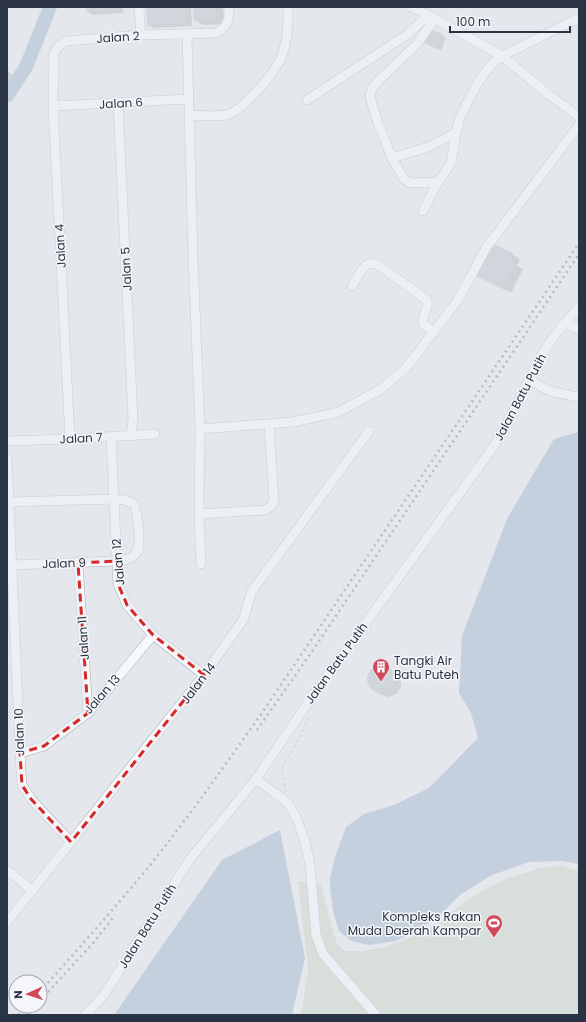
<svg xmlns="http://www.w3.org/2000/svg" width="586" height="1022" font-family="Poppins,sans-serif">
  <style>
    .green { fill: #c9d6c5 }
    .water { fill: #9fb4cc }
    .shadow { fill: #0003 }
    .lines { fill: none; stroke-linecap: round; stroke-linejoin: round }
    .river { stroke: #9fb4cc; stroke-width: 14 }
    .building { fill: #bbc0ca }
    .minor-casing { stroke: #a9aeb7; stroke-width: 10 }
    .path { stroke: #c2c5cb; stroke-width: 1.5; stroke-dasharray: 3 3; stroke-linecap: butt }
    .minor { stroke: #f7f8fa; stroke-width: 9 }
    .rail { stroke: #7d8696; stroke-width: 2.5; stroke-dasharray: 2 4; stroke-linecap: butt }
    .marked { fill: none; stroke: #d62828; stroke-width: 3; stroke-dasharray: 8 5; stroke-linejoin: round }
    .labels { text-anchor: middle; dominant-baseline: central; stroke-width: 3; stroke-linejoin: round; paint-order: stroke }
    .street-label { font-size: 12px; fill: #2b3445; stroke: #f4f6f9 }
    .poi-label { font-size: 12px; fill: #2b3445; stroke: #f4f6f9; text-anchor: start }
  </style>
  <rect width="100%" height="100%" fill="#e4e7ec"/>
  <path class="green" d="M 561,866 L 579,871 L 579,1015 L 301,1015 L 308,970 L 298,881 L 321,885 L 334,935 L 338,945 L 345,951 L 364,951 L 384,947 L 402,941 L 439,924 L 457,908 L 475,895 L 505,879 L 541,868 Z"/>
  <g class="water">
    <path d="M 579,432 L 579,864 L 562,861 L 529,862 L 492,875 L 461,894 L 436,919 L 396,941 L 369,945 L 351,941 L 339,931 L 333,911 L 330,889 L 330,877 L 335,857 L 346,827 L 364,814 L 394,805 L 429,788 L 478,738 L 471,713 L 459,693 L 462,636 L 507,519 L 554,439 Z"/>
    <path d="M 280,830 L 305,958 L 292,1015 L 114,1015 L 222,860 Z"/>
  </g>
  <g class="shadow">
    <path d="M 87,7 L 123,7 L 123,13 L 93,15 L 87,11 Z"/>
    <path d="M 147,7 L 191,7 L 192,26 L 154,28 L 148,25 Z"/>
    <path d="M 194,7 L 223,7 L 224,24 L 203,25 L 195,20 Z"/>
    <path d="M 442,35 L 446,38 L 441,50 L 429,45 Z"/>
    <path d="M 7,71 L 17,78 L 7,96 Z"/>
    <path d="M 512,254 L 520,259 L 517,266 L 523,269 L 511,293 L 485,280 Z"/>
    <path d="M 379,666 L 383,666 L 388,668 L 398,674 L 400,679 L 401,683 L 401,687 L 396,694 L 388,697 L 379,694 L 373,690 L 370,687 L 367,679 L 368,675 L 371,670 L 374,668 Z"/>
  </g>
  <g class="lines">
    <path class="river" d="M 7,96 L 26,67 L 50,7"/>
  </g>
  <g class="building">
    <path d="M 86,7 L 117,7 L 117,10 L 86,12 Z"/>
    <path d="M 146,7 L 186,7 L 187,23 L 147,25 Z"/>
    <path d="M 193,7 L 215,7 L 216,20 L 194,21 Z"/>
    <path d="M 429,29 L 443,34 L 437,49 L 424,43 Z"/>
    <path d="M 492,243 L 513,253 L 509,260 L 515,264 L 503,289 L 476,276 Z"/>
    <circle cx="381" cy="679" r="14"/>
  </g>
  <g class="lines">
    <g class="minor-casing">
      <g id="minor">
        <path d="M 139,7 L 141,35"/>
        <path d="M 411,7 L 428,15 L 502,56 L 548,94 L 579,117"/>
        <path d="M 435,19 L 416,45 L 378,81 L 372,89 L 370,97 L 378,123 L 392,158 L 404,179 L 410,183 L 439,182"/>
        <path d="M 187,34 L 193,258 L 200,429 L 199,514 L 201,564"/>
        <path d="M 307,100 L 408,34 L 428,15"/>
        <path d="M 118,103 L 133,419 L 131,436"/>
        <path d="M 53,106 L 188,99"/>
        <path d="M 189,115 C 199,115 216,117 226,115 C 243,111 278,70 283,53 C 288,37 288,23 288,7"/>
        <path d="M 392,158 L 428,147 L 456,133"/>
        <path d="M 423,211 L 435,187 L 451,163 L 456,133 L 460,117 L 470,97 L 479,81 L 492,64 L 502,56 L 579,18"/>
        <path d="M 352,286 C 355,281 362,267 368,264 C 371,263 375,264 378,265 L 427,300 C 430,308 421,315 423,324 L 434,332"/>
        <path d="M 564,324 L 579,329"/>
        <path d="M 529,378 C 546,393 558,393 579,397"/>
        <path d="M 200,429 L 293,422 L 339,412 L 381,389 L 406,368 L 458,300 L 486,248 L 579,125"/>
        <path d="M 111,437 L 118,584 L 127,605 L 153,635 L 204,675"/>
        <path d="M 70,439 L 53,106 L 54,53 L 59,46 L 66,41 L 141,35 L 217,33 C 228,25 229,20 229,7"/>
        <path d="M 7,441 L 70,439 L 155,434"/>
        <path d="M 7,459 L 21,771 L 22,785 L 31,799 L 71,842"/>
        <path d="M 9,502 L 114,499 L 125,500 L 134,504 C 137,513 142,544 137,552 C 132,559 125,560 117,561 L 12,565"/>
        <path d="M 199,514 L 266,510 L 271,506 L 274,501 L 269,425"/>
        <path d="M 78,563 L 88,713"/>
        <path d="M 20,753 L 44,746 L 88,713 L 153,635"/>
        <path d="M 256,779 L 288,803 L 297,819 L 305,841 L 310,864 L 316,935 L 323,954 L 376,1015"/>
        <path d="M 7,870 L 32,890"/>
        <path d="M 7,922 L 204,675 L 243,620 L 252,591 L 369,431"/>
        <path d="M 85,1015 L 104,995 L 190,859 L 256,779 L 307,704 L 494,446 L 511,416 L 541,356 L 554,336 L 579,307"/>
      </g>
    </g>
    <path class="path" d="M 286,792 L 282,771 L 283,765 L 301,735 L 308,718"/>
    <use href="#minor" class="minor"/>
    <g class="rail">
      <path d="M 257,730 L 311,653 L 579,254"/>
      <path d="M 40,992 C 77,950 115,908 151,864 C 188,818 222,769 257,720 L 579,243"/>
      <path d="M 40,1001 L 95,941 L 115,915"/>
      <path d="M 18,1015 L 27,1006"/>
      <path d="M 27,1015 L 36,1006"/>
    </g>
  </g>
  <path d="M0 0H586V1022H0ZM 117,561 L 118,584 L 127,605 L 153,635 L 204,675 L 71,842 L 31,799 L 22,785 L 20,753 L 44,746 L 88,713 L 78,563 Z" fill="#e4e7ec" fill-opacity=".55" fill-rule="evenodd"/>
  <path class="marked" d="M 117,561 L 118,584 L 127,605 L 153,635 L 204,675 L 71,842 L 31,799 L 22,785 L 20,753 L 44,746 L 88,713 L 78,563 Z"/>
  <defs>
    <g id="building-pin" transform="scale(0.9)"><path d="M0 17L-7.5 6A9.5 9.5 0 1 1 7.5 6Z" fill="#d1495b" stroke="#f4f6f9"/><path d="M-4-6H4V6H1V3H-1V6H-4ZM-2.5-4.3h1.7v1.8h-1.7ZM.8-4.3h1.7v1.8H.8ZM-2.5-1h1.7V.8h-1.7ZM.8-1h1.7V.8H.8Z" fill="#fff"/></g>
    <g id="stadium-pin" transform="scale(0.9)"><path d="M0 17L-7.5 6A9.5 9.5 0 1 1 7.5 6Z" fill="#d1495b" stroke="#f4f6f9"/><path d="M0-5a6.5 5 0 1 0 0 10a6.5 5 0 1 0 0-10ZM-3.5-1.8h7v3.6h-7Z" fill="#fff"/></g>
  </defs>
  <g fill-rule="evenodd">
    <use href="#building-pin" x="381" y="667"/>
    <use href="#stadium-pin" x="494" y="923"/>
  </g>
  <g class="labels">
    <g class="street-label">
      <text transform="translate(118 37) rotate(-4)">Jalan 2</text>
      <text transform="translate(121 103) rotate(-3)">Jalan 6</text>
      <text transform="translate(60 246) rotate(-93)">Jalan 4</text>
      <text transform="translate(126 269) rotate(-93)">Jalan 5</text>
      <text transform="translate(520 397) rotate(-62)">Jalan Batu Putih</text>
      <text transform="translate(81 438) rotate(-3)">Jalan 7</text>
      <text transform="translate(118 562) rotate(-95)">Jalan 12</text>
      <text transform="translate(64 563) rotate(-2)">Jalan 9</text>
      <text transform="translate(83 638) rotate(-94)">Jalan 11</text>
      <text transform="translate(336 663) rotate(-54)">Jalan Batu Putih</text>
      <text transform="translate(198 683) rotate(-53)">Jalan 14</text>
      <text transform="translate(102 694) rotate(-49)">Jalan 13</text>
      <text transform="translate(19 732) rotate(-92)">Jalan 10</text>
      <text transform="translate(147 926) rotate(-58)">Jalan Batu Putih</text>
    </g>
    <g class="poi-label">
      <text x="394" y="660">Tangki Air<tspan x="394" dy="14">Batu Puteh</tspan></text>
      <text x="481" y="916" text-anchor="end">Kompleks Rakan<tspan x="481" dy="14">Muda Daerah Kampar</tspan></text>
    </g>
  </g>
  <rect width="586" height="1022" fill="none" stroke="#2b3445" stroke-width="16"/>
  <g transform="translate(28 994) rotate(267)"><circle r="19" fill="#f4f6f9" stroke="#a4a8b1"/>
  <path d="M0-3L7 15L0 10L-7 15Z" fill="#d1495b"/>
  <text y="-6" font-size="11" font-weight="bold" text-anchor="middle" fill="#2b3445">N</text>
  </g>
  <path d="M450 26v6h120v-6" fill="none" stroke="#2b3445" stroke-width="2"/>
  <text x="456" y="26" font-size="12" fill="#2b3445" stroke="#f4f6f9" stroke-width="3" paint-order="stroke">100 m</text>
</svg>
